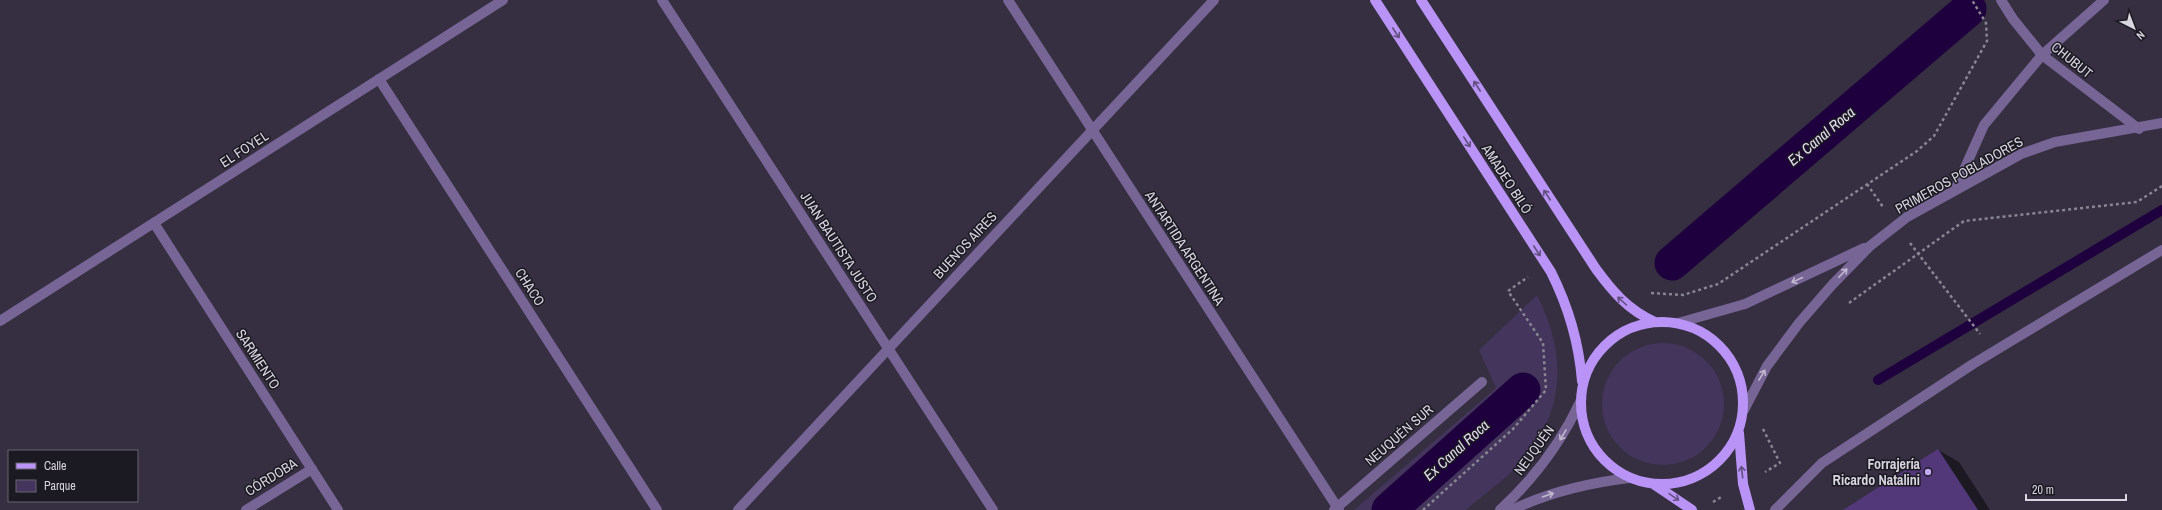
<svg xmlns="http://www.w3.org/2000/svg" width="2162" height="510" font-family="'Archivo Narrow',sans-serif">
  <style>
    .park { fill: #43355c }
    .shadow { fill: #0007 }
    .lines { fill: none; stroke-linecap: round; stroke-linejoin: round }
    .stream { stroke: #1f003e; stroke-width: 10 }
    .canal { stroke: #1f003e; stroke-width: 35 }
    .building { fill: #523879 }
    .path { stroke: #898593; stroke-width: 2.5; stroke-dasharray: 3 3; stroke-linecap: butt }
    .minor { stroke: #766595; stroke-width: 10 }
    .major { stroke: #b994f6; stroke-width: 10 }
    .oneway { stroke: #625081 }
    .oneway2 { stroke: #c0b9cd }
    .poi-dot { fill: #c2a8f2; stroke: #1b1921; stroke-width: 1.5 }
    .labels { text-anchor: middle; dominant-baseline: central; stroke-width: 3; stroke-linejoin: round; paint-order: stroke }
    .street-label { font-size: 14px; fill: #d8d5e0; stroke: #1b1921 }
    .poi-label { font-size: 14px; font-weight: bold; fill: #d8d5e0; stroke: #1b1921; text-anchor: end }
    .water-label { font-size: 15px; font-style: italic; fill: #e3dcf0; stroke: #1b1921 }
  </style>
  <rect width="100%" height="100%" fill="#352f41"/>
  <g class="park">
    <path d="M 1537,295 C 1567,353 1566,412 1521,462 C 1505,480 1484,494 1466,510 L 1354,510 L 1496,388 L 1479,350 Z"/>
    <circle cx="1663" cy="404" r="61"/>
  </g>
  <path class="shadow" d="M 1938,450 L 1959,462 L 1990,510 L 1845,510 Z"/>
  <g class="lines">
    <path class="stream" d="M 1878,380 L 2162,210"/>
    <g class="canal">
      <path d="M 1672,263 L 1969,9"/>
      <path d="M 1389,510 L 1523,390"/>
    </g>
  </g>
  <path class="building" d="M 1938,449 L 1978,510 L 1843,510 L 1868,494 Z"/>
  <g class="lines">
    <g class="path">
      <path d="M 1867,184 L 1883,207"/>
      <path d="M 1910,243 L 1980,334"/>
      <path d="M 1651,293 L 1683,295 L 1718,284 L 1917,151 L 1934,136 L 1987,41 L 1986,23 L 1972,0"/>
      <path d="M 1849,303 L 1964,221 L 2137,202 L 2162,186"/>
      <path d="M 1763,429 L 1780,463 L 1765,472"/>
      <path d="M 1713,502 L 1723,496"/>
      <path d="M 1423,510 L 1513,429 L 1546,390 L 1543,343 L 1508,291 L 1528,277"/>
    </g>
    <g class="minor">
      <path d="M 662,0 L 993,510"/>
      <path d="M 1008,0 L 1339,510"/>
      <path d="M 2001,0 L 2013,19 L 2042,55 L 2139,129"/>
      <path d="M 379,79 L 657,510"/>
      <path d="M 1955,190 L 1984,125 L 2042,55 L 2104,0"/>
      <path d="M 154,223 L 338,510"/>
      <path d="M 0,321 L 503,0"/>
      <path d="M 1678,323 L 1745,304 L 1864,248"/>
      <path d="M 1744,410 L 1767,366 L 1799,323 L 1832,285 L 1870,246 L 1907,217 L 2021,154 L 2055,142 L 2162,123"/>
      <path d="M 246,510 L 312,469"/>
      <path d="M 738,510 L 1214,0"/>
      <path d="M 1334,510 L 1482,382"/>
      <path d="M 1500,510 C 1535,478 1561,443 1581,400"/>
      <path d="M 1512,510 C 1549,492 1588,483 1629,478"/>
      <path d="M 1775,510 L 1822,463 L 1973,364 L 2162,250"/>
    </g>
    <g class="major">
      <path d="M 1375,0 L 1551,272 C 1568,306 1579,343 1582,381"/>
      <path d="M 1421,0 L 1596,269 C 1613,292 1628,310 1655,322"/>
      <circle cx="1662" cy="403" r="81"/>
      <path d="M 1739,433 L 1743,484 L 1750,510"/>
      <path d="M 1655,485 L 1692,510"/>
    </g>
  </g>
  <defs><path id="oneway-shaft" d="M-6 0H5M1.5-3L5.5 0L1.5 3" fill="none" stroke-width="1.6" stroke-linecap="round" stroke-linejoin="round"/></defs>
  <g class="oneway">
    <use href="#oneway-shaft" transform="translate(1396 33) rotate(57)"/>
    <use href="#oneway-shaft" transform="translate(1477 86) rotate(-123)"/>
    <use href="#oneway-shaft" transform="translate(1467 142) rotate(57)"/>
    <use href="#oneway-shaft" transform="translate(1547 195) rotate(-123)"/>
    <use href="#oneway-shaft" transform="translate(1537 251) rotate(57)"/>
    <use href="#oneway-shaft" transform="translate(1622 301) rotate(-138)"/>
    <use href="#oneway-shaft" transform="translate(1742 472) rotate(-97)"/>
    <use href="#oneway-shaft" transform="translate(1674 497) rotate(34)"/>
  </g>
  <g class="oneway2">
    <use href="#oneway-shaft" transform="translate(1843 273) rotate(-46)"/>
    <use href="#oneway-shaft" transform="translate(1797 280) rotate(155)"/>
    <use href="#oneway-shaft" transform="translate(1762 375) rotate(-59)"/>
    <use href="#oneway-shaft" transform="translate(1563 435) rotate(121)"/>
    <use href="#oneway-shaft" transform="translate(1548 495) rotate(-19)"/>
  </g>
  <circle class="poi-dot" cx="1928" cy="472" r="4"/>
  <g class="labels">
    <g class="street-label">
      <text transform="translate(2072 60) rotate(39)">CHUBUT</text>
      <text transform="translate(244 149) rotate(-33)">EL FOYEL</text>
      <text transform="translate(1959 175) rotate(-29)">PRIMEROS POBLADORES</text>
      <text transform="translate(1507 179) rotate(57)">AMADEO BILÓ</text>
      <text transform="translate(965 245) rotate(-47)">BUENOS AIRES</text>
      <text transform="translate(839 247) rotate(57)">JUAN BAUTISTA JUSTO</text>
      <text transform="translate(1185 248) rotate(57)">ANTARTIDA ARGENTINA</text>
      <text transform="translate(530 287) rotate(57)">CHACO</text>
      <text transform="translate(258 359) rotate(57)">SARMIENTO</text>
      <text transform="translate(1399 435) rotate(-41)">NEUQUÉN SUR</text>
      <text transform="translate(1534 450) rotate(-54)">NEUQUÉN</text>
      <text transform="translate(271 477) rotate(-32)">CÓRDOBA</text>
    </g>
    <g class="poi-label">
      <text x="1920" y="464">Forrajería<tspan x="1920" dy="16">Ricardo Natalini</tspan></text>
    </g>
    <g class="water-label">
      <text transform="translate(1821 136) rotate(-40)">Ex Canal Roca</text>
      <text transform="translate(1456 450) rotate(-42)">Ex Canal Roca</text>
    </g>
  </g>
  <rect x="8" y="450" width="130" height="52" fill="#1b1921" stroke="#67646d"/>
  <rect x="16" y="463" width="20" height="6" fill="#b994f6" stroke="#67646d"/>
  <text x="44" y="470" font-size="12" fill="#d8d5e0">Calle</text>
  <rect x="16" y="480" width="20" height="12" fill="#43355c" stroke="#67646d"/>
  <text x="44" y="490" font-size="12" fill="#d8d5e0">Parque</text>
  <g transform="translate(2134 28) rotate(138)" stroke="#1b1921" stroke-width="3" paint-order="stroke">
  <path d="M0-3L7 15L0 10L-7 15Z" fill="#d8d5e0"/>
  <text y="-6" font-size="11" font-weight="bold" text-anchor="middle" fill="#d8d5e0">N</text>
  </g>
  <path d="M2026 494v6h100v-6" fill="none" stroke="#d8d5e0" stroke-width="2"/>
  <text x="2032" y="494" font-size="12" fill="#d8d5e0" stroke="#1b1921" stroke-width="3" paint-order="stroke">20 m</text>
</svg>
